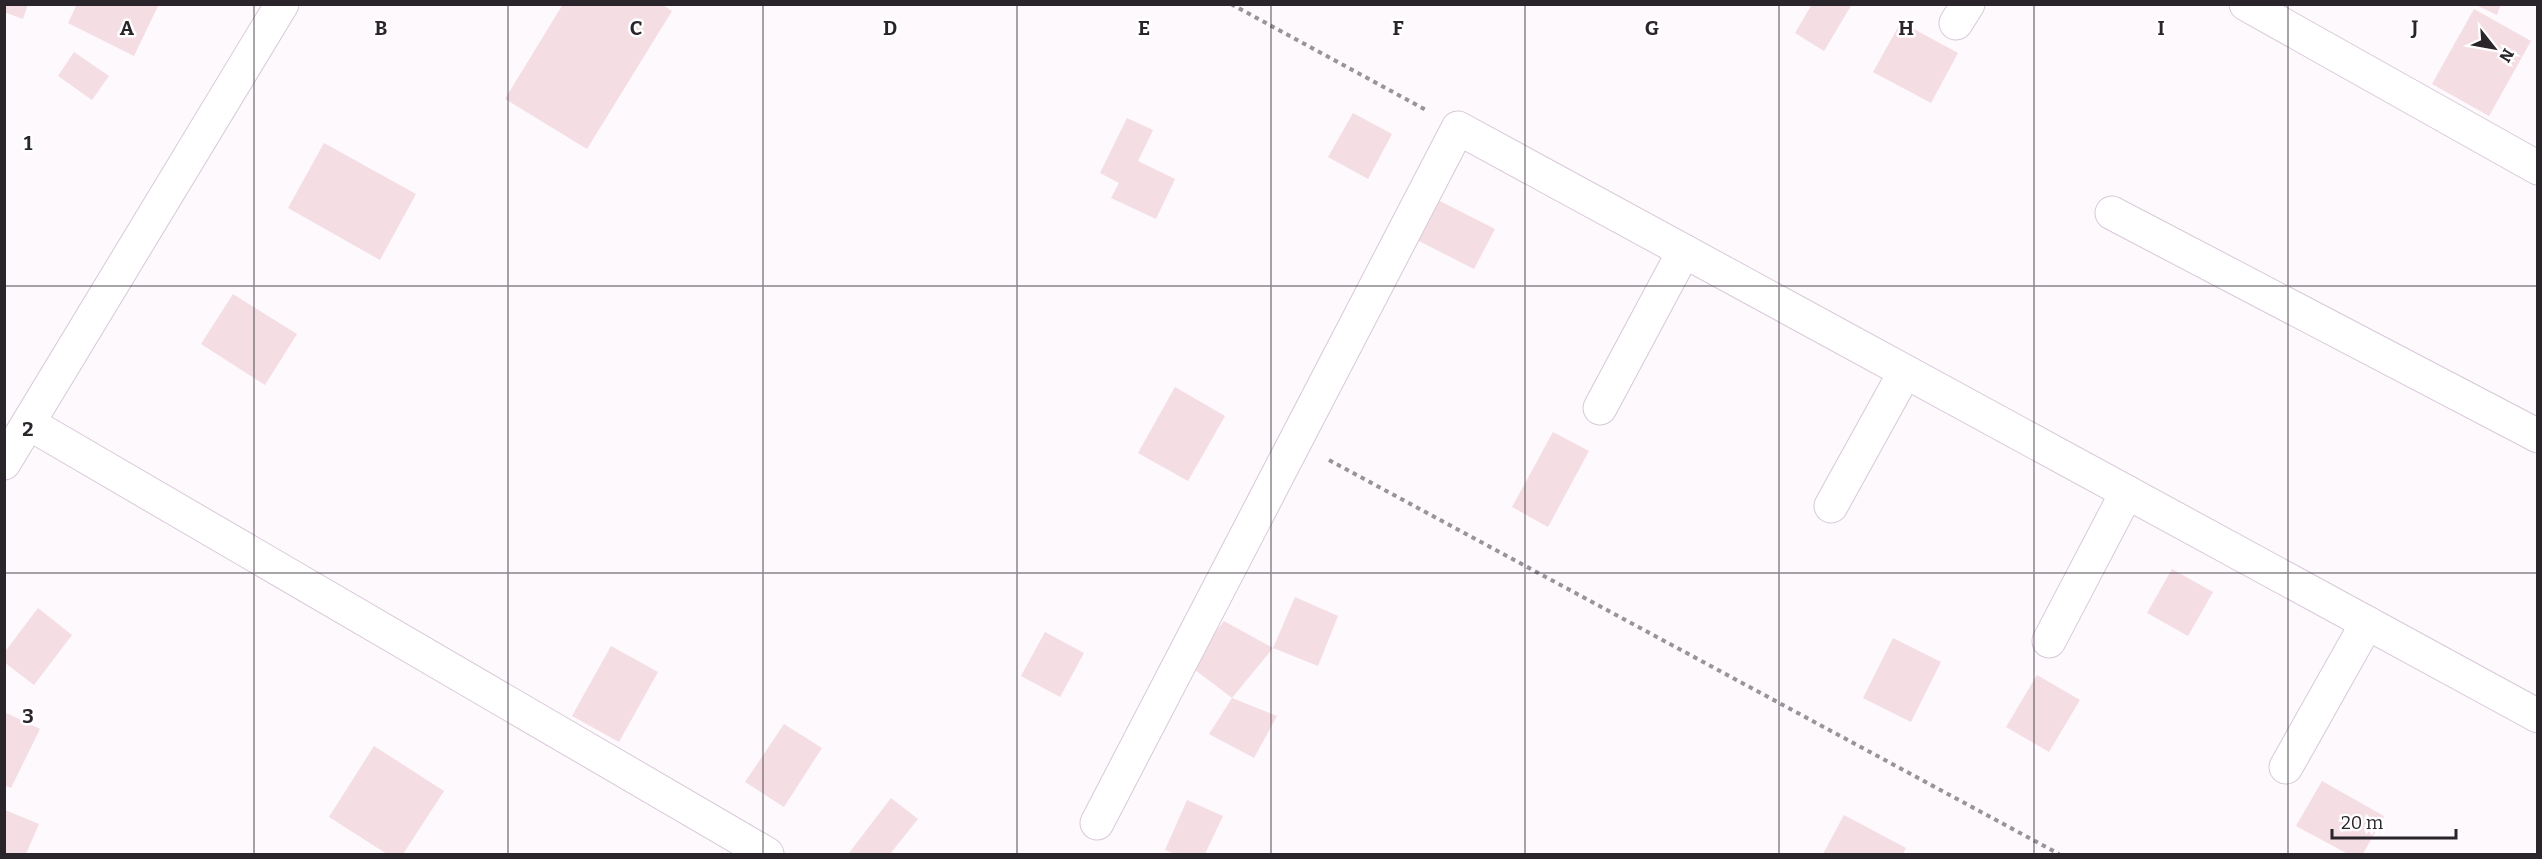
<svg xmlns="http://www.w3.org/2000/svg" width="2542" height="859" font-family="Bitter,serif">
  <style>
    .building { fill: #f5dde4 }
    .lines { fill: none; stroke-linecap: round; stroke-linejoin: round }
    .minor-casing { stroke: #d8c9d9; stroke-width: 35 }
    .path { stroke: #999499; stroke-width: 4; stroke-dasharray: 4.5 4.5; stroke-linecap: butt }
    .minor { stroke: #fff; stroke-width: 33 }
    .grid { fill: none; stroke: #2a242b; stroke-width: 1.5; stroke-opacity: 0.55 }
    .grid-label { font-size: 20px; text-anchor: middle; font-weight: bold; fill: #2a242b; stroke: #fff; stroke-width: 5; stroke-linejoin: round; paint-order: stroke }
  </style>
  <rect width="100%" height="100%" fill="#fdf9fd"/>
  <g class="building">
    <path d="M 4,4 L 28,4 L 23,19 L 4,12 Z"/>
    <path d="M 77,4 L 159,4 L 134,56 L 68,23 Z"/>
    <path d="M 563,4 L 661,4 L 672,11 L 587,149 L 505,99 Z"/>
    <path d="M 1812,4 L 1852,4 L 1824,51 L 1795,33 Z"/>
    <path d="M 2474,4 L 2501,4 L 2497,15 Z"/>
    <path d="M 2474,9 L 2531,41 L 2489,116 L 2432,84 Z"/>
    <path d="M 1901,22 L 1958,53 L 1931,103 L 1873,72 Z"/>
    <path d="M 74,52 L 109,76 L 92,100 L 58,76 Z"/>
    <path d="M 1353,113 L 1392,134 L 1368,179 L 1328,157 Z"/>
    <path d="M 1127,118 L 1153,130 L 1138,161 L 1175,179 L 1156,219 L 1111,198 L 1119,183 L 1100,173 Z"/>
    <path d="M 324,143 L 416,194 L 380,260 L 288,208 Z"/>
    <path d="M 1436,199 L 1495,229 L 1474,269 L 1415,239 Z"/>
    <path d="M 233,294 L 297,334 L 265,385 L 201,344 Z"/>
    <path d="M 1175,387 L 1225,416 L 1188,481 L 1138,453 Z"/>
    <path d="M 1553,432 L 1589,451 L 1548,527 L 1512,507 Z"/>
    <path d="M 2172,569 L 2213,592 L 2188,636 L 2147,613 Z"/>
    <path d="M 1295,597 L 1338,616 L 1318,666 L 1273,648 L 1232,698 L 1190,666 L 1224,621 L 1273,648 Z"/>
    <path d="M 38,608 L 72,635 L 34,685 L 4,662 L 4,653 Z"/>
    <path d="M 1045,632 L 1084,653 L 1060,697 L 1021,676 Z"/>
    <path d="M 1893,638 L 1941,662 L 1911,722 L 1863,698 Z"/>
    <path d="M 611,646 L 658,672 L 619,742 L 572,716 Z"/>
    <path d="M 2037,675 L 2080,700 L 2049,752 L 2006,727 Z"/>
    <path d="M 1232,698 L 1277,716 L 1254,758 L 1209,734 Z"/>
    <path d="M 4,712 L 40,729 L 11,788 L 4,785 Z"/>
    <path d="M 784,724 L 822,748 L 784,807 L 745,782 Z"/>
    <path d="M 374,746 L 444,791 L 403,854 L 387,854 L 329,817 Z"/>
    <path d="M 2322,781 L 2384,816 L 2363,854 L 2348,854 L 2296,826 Z"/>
    <path d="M 891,798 L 918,819 L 890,854 L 851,854 L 849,853 Z"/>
    <path d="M 1187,800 L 1223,816 L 1205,854 L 1175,854 L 1165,850 Z"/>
    <path d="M 5,810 L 39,824 L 26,854 L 5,854 Z"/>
    <path d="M 1844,815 L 1906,848 L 1903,854 L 1823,854 Z"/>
  </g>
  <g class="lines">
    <g class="minor-casing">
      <g id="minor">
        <path d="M 2246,4 L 2538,168"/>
        <path d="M 1956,23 L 1968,4"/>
        <path d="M 2112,213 L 2538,436"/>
        <path d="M 1600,408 L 1684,251"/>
        <path d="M 30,424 L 767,854"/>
        <path d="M 4,463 L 282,4"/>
        <path d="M 1831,506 L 1905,372"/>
        <path d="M 2049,641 L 2127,492"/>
        <path d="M 2286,767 L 2367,623"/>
        <path d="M 1097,823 L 1458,128 L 2538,716"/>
      </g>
    </g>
    <g class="path">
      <path d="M 1231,4 L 1426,110"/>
      <path d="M 1329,460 L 2059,854"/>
    </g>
    <use href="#minor" class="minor"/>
  </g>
  <path class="grid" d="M 254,4 L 254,854M 508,4 L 508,854M 763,4 L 763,854M 1017,4 L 1017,854M 1271,4 L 1271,854M 1525,4 L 1525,854M 1779,4 L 1779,854M 2034,4 L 2034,854M 2288,4 L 2288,854M 4,286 L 2538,286M 4,573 L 2538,573"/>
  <g class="grid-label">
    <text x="127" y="35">A</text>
    <text x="381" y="35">B</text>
    <text x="636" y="35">C</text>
    <text x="890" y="35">D</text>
    <text x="1144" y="35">E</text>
    <text x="1398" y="35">F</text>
    <text x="1652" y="35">G</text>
    <text x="1906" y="35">H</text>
    <text x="2161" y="35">I</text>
    <text x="2415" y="35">J</text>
    <text x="28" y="150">1</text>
    <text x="28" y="436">2</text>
    <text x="28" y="723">3</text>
  </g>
  <rect width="2542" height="859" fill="none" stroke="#2a242b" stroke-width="12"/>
  <g transform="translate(2494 48) rotate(121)" stroke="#ffffff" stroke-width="4.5" paint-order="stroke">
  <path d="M0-4.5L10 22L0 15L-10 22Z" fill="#2a242b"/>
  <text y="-9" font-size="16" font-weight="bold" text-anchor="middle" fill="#2a242b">N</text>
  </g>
  <path d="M2332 829v9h124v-9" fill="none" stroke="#2a242b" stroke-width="3"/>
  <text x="2341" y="829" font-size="18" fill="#2a242b" stroke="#ffffff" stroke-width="4.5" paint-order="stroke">20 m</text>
</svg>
